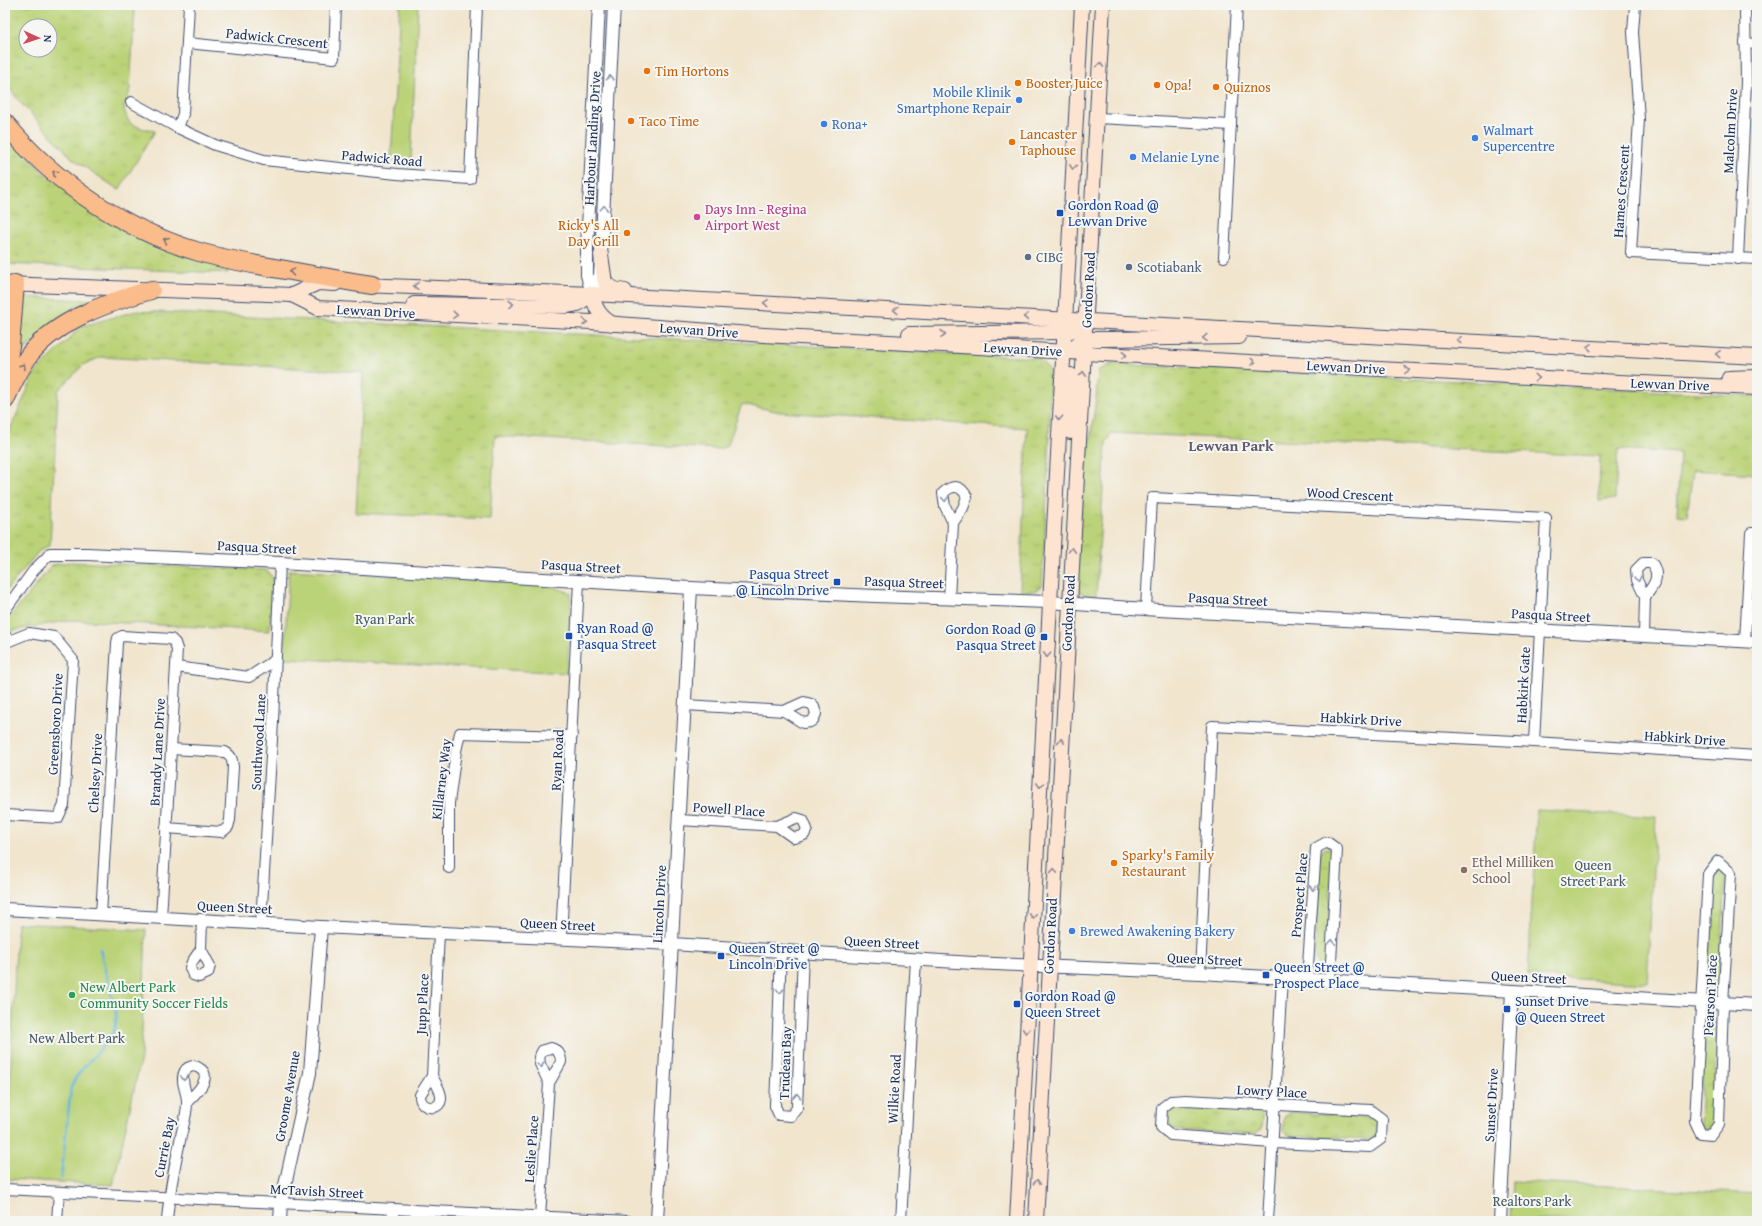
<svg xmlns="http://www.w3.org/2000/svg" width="1762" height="1226" font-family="'Gentium Book Plus',serif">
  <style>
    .grass { fill: url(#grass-tufts); stroke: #6b816b; fill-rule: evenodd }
    .park { fill: #bbd378; stroke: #6b816b }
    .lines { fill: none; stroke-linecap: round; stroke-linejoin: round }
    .stream { stroke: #63b2dd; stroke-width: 2.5 }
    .minor-casing { stroke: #3b4a6f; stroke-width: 12 }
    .tertiary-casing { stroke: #3b4a6f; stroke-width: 14 }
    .secondary-casing { stroke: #3b4a6f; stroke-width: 16 }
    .motorway-casing { stroke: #3b4a6f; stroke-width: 20 }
    .minor { stroke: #fff; stroke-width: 10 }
    .tertiary { stroke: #fff; stroke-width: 12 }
    .secondary { stroke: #fde4d1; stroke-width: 14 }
    .motorway { stroke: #fabc8b; stroke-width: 18 }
    .oneway { stroke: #8c8a98 }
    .oneway2 { stroke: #8d97ae }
    .oneway3 { stroke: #7f6e72 }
    .food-dot { fill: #e8710a; stroke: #f6f6f2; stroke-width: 1.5 }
    .shop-dot { fill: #3f7fe0; stroke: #f6f6f2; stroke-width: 1.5 }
    .transit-dot { fill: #1a4fb4; stroke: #f6f6f2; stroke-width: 1.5 }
    .hotel-dot { fill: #d1479c; stroke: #f6f6f2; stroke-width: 1.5 }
    .service-dot { fill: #5c6f8a; stroke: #f6f6f2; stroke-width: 1.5 }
    .education-dot { fill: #8d6e63; stroke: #f6f6f2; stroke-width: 1.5 }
    .leisure-dot { fill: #2e9e5b; stroke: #f6f6f2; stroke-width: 1.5 }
    .labels { text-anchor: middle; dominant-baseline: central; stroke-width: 4; stroke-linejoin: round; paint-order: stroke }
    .street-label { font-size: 14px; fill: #1b2f5e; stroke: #f6f6f2 }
    .food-label { font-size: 14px; fill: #c56008; stroke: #f6f6f2; text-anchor: start }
    .shop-label { font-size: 14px; fill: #366cbe; stroke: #f6f6f2; text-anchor: start }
    .transit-label { font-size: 14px; fill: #164399; stroke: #f6f6f2; text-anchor: start }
    .hotel-label { font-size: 14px; fill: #b23c85; stroke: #f6f6f2; text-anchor: start }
    .service-label { font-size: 14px; fill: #4e5e75; stroke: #f6f6f2; text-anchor: start }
    .park-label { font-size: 14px; fill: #435864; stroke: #f6f6f2 }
    .education-label { font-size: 14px; fill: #785e54; stroke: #f6f6f2; text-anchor: start }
    .leisure-label { font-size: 14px; fill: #27864d; stroke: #f6f6f2; text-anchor: start }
    .neighbourhood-label { font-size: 15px; font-weight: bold; fill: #605b6f; stroke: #f6f6f2 }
  </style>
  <defs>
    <pattern id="grass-tufts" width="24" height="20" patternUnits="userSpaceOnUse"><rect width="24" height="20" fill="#bbd378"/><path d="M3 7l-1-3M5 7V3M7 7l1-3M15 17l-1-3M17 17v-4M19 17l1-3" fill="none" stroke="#a0b56a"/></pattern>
  </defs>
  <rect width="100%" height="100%" fill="#f6f6f2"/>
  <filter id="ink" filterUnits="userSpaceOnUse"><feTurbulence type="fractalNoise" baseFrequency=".025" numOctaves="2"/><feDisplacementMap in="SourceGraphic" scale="8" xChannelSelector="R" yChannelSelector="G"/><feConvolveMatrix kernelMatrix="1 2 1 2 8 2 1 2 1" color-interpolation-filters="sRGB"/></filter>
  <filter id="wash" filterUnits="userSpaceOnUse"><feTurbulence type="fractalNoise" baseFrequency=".012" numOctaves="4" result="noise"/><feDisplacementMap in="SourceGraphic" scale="16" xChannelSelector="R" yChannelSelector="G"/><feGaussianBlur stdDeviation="0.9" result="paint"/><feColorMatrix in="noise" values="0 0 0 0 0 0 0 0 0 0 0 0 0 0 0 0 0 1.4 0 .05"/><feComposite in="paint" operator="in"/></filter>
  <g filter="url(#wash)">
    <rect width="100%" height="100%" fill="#f1e5cd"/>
    <g class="grass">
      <path d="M 5,5 L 135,5 L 130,90 L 124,109 L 127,118 L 131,124 L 144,129 L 155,131 L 119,190 L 73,159 L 18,100 L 5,81 ZM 26,26 L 50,26 L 50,50 L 26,50 Z"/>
      <path d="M 5,134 L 49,178 L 228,265 L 228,273 L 5,264 Z"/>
      <path d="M 22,297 L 89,300 L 89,304 L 70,310 L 44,331 L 14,362 Z"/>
      <path d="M 136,311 L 1038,358 L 1050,370 L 1049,456 L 1042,585 L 1035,591 L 1020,591 L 1027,428 L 780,412 L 742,404 L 727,447 L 717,449 L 495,436 L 490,519 L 356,513 L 363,372 L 101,357 L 83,365 L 58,391 L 50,545 L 39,551 L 5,592 L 5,441 L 35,373 L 82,326 Z"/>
      <path d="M 1111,364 L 1757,396 L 1757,474 L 1693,470 L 1687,516 L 1677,515 L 1680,453 L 1618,449 L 1615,499 L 1599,501 L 1600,456 L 1111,433 L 1106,443 L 1096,596 L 1085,596 L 1075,587 L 1082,497 L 1096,400 L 1098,371 Z"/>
      <path d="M 71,562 L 266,570 L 273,578 L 270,631 L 71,620 L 10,631 L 5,621 L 22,603 L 52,565 Z"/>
      <path d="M 1326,848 L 1332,850 L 1328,961 L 1326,965 L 1319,966 L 1315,960 L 1320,852 Z"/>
      <path d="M 1718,869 L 1722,869 L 1726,875 L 1719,985 L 1712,987 L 1707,982 L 1713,874 Z"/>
      <path d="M 1710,1018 L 1714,1019 L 1718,1024 L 1712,1127 L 1710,1130 L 1704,1130 L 1700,1124 L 1705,1024 L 1706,1020 Z"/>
      <path d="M 1176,1105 L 1257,1111 L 1262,1116 L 1261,1129 L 1255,1134 L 1175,1130 L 1167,1124 L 1168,1110 Z"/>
      <path d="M 1291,1112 L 1372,1118 L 1377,1123 L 1376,1136 L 1371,1140 L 1290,1136 L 1283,1131 L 1284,1117 Z"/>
    </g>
    <g class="park">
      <path d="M 400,5 L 418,5 L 411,160 L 391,159 Z"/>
      <path d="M 289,570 L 545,584 L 571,593 L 567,673 L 284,658 Z"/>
      <path d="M 1537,810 L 1656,817 L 1647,983 L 1528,976 Z"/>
      <path d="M 17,923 L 146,930 L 141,1058 L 113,1185 L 6,1179 Z"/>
      <path d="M 1513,1181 L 1757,1194 L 1757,1221 L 1511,1221 Z"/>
    </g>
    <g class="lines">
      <path class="stream" d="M 61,1179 L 71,1087 C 83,1058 119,1044 116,1014 L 100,949"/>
    </g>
  </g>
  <g filter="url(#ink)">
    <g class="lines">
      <g class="minor-casing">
        <g id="minor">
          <path d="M 1635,5 L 1633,32 L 1639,119 L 1631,253 L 1757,259"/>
          <path d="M 187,43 L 334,58 L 336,5"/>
          <path d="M 1745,43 L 1757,44"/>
          <path d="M 131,102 L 178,128 L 215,145 L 264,160 L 397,174 L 470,179 L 477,5"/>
          <path d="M 1098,118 L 1231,125"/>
          <path d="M 178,128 L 183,114 L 189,5"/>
          <path d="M 1224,257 L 1237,5"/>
          <path d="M 1738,259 L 1746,82 L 1745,5"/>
          <path d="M 949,599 L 953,523 L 945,506 L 943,493 C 953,484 961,485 967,497 L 963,508 L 953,523"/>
          <path d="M 1146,609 L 1152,498 L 1546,518 L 1534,742"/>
          <path d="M 5,610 L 34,570 L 50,554"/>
          <path d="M 5,635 L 9,641 L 29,633 L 54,637 L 73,660 L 64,805 L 58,818 L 5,815"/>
          <path d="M 1644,636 L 1645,597 L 1637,580 L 1636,570 L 1643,563 L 1652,563 C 1661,577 1654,585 1645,597"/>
          <path d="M 1745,641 L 1751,533 L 1757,533"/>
          <path d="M 176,667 L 249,677 L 275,660"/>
          <path d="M 685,705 L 784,711 L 804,702 L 811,704 L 814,707 L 816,714 L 813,720 L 810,722 L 803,723 L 784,711"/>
          <path d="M 679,820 L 777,826 L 796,818 L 803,820 L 807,829 L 804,835 L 794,838 L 777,826"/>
          <path d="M 166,828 L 222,832 L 228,827 L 230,820 L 233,767 C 232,759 232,756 225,752 L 171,749"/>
          <path d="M 1718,861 L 1731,873 L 1723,1003 L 1719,1124 L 1711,1135 L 1701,1134 L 1695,1121 L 1708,874 Z"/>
          <path d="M 449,868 L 449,803 L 456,751 L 460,733 L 572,736"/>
          <path d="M 101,915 L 117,643 L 118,638 L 122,636 L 171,639 L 175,643 L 177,649 L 161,918"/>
          <path d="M 261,923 L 273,722 L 280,563"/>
          <path d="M 561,939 L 579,582"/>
          <path d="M 201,949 L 192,962 L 190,968 L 193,975 L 199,977 L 208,973 L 210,966 L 201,949 L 202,920"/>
          <path d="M 781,952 L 775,1106 L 779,1115 L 791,1116 L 797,1108 L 803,953"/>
          <path d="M 1200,973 L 1212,726 L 1534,742 L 1757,756"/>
          <path d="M 1307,980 L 1316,848 L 1327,842 L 1337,849 L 1330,981"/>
          <path d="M 432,1076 L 420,1095 C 419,1110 442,1112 441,1097 C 441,1090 435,1082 432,1076 L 439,933"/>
          <path d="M 1186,1100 L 1370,1110 L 1382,1119 L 1381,1139 L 1370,1147 L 1272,1143 L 1171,1135 L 1161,1127 L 1162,1108 L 1171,1101 Z"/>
          <path d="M 5,1189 L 628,1221"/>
          <path d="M 540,1217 L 549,1083 L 561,1062 C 561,1054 558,1050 551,1048 L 543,1050 L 539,1057 L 540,1064 L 549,1083"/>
          <path d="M 57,1221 L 59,1192"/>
          <path d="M 167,1221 C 169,1192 175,1164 181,1136 C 183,1126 187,1114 187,1103 C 188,1094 180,1082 184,1073 C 186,1067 194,1064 199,1068 C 215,1077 194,1095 187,1102"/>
          <path d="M 393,1221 L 393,1209"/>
          <path d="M 901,1221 L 916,959"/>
          <path d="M 1268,1221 L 1282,978"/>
        </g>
      </g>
      <g class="tertiary-casing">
        <g id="tertiary">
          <path d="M 592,294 L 600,275 L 614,5"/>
          <path d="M 592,294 L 587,275 L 587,247 L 599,5"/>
          <path d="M 50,554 L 87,554 L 280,563 L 691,588 L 875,596 L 1049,602 L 1159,610 L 1757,642"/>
          <path d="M 5,909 L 321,927 L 672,944 L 973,963 L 1200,973 L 1757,1005"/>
          <path d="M 280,1221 L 281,1203 L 310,1073 L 321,927"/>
          <path d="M 657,1221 L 691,588"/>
          <path d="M 1500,1221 L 1512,991"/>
        </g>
      </g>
      <g class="secondary-casing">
        <g id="secondary">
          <path d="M 601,255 L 605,283 L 614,289 L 625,291"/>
          <path d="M 5,284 L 292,295 L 318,308 L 591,322 L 764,335 L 1103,354 L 1619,382 L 1757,388"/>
          <path d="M 362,285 L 592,294 L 1757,357"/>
          <path d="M 592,294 C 595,308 600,317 613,324"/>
          <path d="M 292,295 L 318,283 L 335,284"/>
          <path d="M 414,304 L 568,306 L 578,304 L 592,294"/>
          <path d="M 909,334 L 1064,332 L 1081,329 L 1086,320"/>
          <path d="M 1077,344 L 1093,339 L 1105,339 L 1239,337"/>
          <path d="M 1729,378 L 1757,377"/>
          <path d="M 1070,432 L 1071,375"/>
          <path d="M 1017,1221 L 1082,5"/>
          <path d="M 1036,1221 C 1055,815 1082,410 1103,5"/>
        </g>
      </g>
      <g class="motorway-casing">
        <g id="motorway">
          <path d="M 5,123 C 54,183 125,230 199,252 C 230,261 260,265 291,271 C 318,276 345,281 372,285"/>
          <path d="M 5,378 L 10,346 L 15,284"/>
          <path d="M 5,400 C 12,384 20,368 30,354 C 58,319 110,302 151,290"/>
        </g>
      </g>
      <use href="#minor" class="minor"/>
      <use href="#tertiary" class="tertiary"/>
      <use href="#secondary" class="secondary"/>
      <use href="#motorway" class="motorway"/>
    </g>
    <defs><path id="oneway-chevron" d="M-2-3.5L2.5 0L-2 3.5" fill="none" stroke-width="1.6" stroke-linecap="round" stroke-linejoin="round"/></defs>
    <g class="oneway">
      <use href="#oneway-chevron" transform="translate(1100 65) rotate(-87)"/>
      <use href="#oneway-chevron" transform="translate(1073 167) rotate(93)"/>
      <use href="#oneway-chevron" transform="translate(416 286) rotate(-178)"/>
      <use href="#oneway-chevron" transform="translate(766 303) rotate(-177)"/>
      <use href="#oneway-chevron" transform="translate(511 304) rotate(1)"/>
      <use href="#oneway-chevron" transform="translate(896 310) rotate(-177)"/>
      <use href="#oneway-chevron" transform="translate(455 315) rotate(3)"/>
      <use href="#oneway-chevron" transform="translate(1026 317) rotate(-177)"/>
      <use href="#oneway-chevron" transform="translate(585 322) rotate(3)"/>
      <use href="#oneway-chevron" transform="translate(943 334)"/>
      <use href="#oneway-chevron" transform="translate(1205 338) rotate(179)"/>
      <use href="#oneway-chevron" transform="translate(1459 340) rotate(-177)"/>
      <use href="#oneway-chevron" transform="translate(1589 347) rotate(-177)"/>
      <use href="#oneway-chevron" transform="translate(1718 354) rotate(-176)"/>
      <use href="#oneway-chevron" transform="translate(1124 355) rotate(3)"/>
      <use href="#oneway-chevron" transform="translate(1253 362) rotate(3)"/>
      <use href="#oneway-chevron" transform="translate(1407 370) rotate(3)"/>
      <use href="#oneway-chevron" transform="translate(1083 374) rotate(-86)"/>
      <use href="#oneway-chevron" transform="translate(1537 378) rotate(3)"/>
      <use href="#oneway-chevron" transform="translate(1059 418) rotate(93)"/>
      <use href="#oneway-chevron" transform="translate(1072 550) rotate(-87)"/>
      <use href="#oneway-chevron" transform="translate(1047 655) rotate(93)"/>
      <use href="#oneway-chevron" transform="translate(1061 741) rotate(-87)"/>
      <use href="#oneway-chevron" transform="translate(1040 785) rotate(93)"/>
      <use href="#oneway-chevron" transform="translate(1054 871) rotate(-86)"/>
      <use href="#oneway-chevron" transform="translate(1033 916) rotate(93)"/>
      <use href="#oneway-chevron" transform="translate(1026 1031) rotate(93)"/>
      <use href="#oneway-chevron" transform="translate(1037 1182) rotate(-87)"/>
    </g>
    <g class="oneway2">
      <use href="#oneway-chevron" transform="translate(610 78) rotate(-87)"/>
      <use href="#oneway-chevron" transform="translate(604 208) rotate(-87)"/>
      <use href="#oneway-chevron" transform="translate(945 499) rotate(86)"/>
      <use href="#oneway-chevron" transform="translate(1638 579) rotate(76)"/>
      <use href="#oneway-chevron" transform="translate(1313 888) rotate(94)"/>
      <use href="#oneway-chevron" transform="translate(1332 942) rotate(-87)"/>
      <use href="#oneway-chevron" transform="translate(780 991) rotate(92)"/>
      <use href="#oneway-chevron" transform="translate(541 1065) rotate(72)"/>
      <use href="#oneway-chevron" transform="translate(184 1078) rotate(92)"/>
      <use href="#oneway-chevron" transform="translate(797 1096) rotate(-88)"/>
    </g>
    <g class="oneway3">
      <use href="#oneway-chevron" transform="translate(55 173) rotate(-141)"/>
      <use href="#oneway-chevron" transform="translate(166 240) rotate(-158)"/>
      <use href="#oneway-chevron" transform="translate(292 272) rotate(-170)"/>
      <use href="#oneway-chevron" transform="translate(23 366) rotate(-58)"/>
    </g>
  </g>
  <g class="food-dot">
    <circle cx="647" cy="71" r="4"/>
    <circle cx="1018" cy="83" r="4"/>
    <circle cx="1157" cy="85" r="4"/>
    <circle cx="1216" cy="87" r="4"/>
    <circle cx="631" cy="121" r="4"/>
    <circle cx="1012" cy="142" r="4"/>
    <circle cx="627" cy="233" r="4"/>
    <circle cx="1114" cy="863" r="4"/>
  </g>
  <g class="shop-dot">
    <circle cx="1019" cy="100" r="4"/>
    <circle cx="824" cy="124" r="4"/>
    <circle cx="1475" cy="138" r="4"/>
    <circle cx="1133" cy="157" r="4"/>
    <circle cx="1072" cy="931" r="4"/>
  </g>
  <g class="transit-dot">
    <rect x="1056" y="209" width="8" height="8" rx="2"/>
    <rect x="833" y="578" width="8" height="8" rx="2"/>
    <rect x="565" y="632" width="8" height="8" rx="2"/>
    <rect x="1040" y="633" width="8" height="8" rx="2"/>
    <rect x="717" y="952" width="8" height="8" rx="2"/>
    <rect x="1262" y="971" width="8" height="8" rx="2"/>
    <rect x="1013" y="1000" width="8" height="8" rx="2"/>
    <rect x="1503" y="1005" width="8" height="8" rx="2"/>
  </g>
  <circle class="hotel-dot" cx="697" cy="217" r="4"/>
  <g class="service-dot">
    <circle cx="1028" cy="257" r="4"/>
    <circle cx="1129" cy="267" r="4"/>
  </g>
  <circle class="education-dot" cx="1464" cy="870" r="4"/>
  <circle class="leisure-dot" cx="72" cy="995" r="4"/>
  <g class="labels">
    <g class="street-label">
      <text transform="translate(277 38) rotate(6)">Padwick Crescent</text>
      <text transform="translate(1730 131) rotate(-87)">Malcolm Drive</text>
      <text transform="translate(592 138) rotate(-87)">Harbour Landing Drive</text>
      <text transform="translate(382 158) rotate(5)">Padwick Road</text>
      <text transform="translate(1621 191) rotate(-86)">Hames Crescent</text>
      <text transform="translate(1088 290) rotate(-87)">Gordon Road</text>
      <text transform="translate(376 311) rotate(3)">Lewvan Drive</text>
      <text transform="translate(699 330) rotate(4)">Lewvan Drive</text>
      <text transform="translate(1023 349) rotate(3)">Lewvan Drive</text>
      <text transform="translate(1346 367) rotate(3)">Lewvan Drive</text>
      <text transform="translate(1670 384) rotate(2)">Lewvan Drive</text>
      <text transform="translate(1350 494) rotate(3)">Wood Crescent</text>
      <text transform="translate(257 547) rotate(3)">Pasqua Street</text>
      <text transform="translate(581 566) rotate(3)">Pasqua Street</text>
      <text transform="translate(904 582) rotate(2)">Pasqua Street</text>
      <text transform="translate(1228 599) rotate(3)">Pasqua Street</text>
      <text transform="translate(1068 613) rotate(-87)">Gordon Road</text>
      <text transform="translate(1551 615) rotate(3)">Pasqua Street</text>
      <text transform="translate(1523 685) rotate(-87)">Habkirk Gate</text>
      <text transform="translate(1361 719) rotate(3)">Habkirk Drive</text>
      <text transform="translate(55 724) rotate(-87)">Greensboro Drive</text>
      <text transform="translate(1685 738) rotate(4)">Habkirk Drive</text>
      <text transform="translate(258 742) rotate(-87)">Southwood Lane</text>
      <text transform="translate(157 752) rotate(-87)">Brandy Lane Drive</text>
      <text transform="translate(557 760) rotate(-87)">Ryan Road</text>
      <text transform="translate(95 773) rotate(-87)">Chelsey Drive</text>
      <text transform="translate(441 779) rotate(-83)">Killarney Way</text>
      <text transform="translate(729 809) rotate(4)">Powell Place</text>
      <text transform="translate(1299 895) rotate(-85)">Prospect Place</text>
      <text transform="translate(659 904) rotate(-87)">Lincoln Drive</text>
      <text transform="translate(235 907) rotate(3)">Queen Street</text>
      <text transform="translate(558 924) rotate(3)">Queen Street</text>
      <text transform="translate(1050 936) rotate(-87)">Gordon Road</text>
      <text transform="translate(882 942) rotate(3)">Queen Street</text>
      <text transform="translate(1205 959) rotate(3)">Queen Street</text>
      <text transform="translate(1529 977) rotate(3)">Queen Street</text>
      <text transform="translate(1710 995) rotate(-87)">Pearson Place</text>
      <text transform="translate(422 1004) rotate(-87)">Jupp Place</text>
      <text transform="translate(785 1063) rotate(-88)">Trudeau Bay</text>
      <text transform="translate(894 1089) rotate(-87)">Wilkie Road</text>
      <text transform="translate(1272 1091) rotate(3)">Lowry Place</text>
      <text transform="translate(287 1096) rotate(-80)">Groome Avenue</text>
      <text transform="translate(1491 1105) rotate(-87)">Sunset Drive</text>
      <text transform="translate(164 1147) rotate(-79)">Currie Bay</text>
      <text transform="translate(531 1149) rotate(-86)">Leslie Place</text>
      <text transform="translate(317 1191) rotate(3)">McTavish Street</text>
    </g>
    <g class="food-label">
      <text x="655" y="71">Tim Hortons</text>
      <text x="1026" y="83">Booster Juice</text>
      <text x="1165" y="85">Opa!</text>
      <text x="1224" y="87">Quiznos</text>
      <text x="639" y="121">Taco Time</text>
      <text x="1020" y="134">Lancaster<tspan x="1020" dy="16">Taphouse</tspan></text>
      <text x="619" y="225" text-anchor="end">Ricky's All<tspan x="619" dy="16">Day Grill</tspan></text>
      <text x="1122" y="855">Sparky's Family<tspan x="1122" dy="16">Restaurant</tspan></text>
    </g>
    <g class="shop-label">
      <text x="1011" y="92" text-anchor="end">Mobile Klinik<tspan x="1011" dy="16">Smartphone Repair</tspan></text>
      <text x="832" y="124">Rona+</text>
      <text x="1483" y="130">Walmart<tspan x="1483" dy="16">Supercentre</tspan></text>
      <text x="1141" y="157">Melanie Lyne</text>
      <text x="1080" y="931">Brewed Awakening Bakery</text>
    </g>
    <g class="transit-label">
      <text x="1068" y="205">Gordon Road @<tspan x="1068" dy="16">Lewvan Drive</tspan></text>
      <text x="829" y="574" text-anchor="end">Pasqua Street<tspan x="829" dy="16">@ Lincoln Drive</tspan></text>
      <text x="577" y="628">Ryan Road @<tspan x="577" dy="16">Pasqua Street</tspan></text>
      <text x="1036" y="629" text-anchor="end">Gordon Road @<tspan x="1036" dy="16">Pasqua Street</tspan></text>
      <text x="729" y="948">Queen Street @<tspan x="729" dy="16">Lincoln Drive</tspan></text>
      <text x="1274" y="967">Queen Street @<tspan x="1274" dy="16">Prospect Place</tspan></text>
      <text x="1025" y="996">Gordon Road @<tspan x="1025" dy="16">Queen Street</tspan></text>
      <text x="1515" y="1001">Sunset Drive<tspan x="1515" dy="16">@ Queen Street</tspan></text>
    </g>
    <g class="hotel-label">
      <text x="705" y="209">Days Inn - Regina<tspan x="705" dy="16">Airport West</tspan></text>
    </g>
    <g class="service-label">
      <text x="1036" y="257">CIBC</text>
      <text x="1137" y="267">Scotiabank</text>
    </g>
    <g class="park-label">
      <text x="385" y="619">Ryan Park</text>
      <text x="1593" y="865">Queen<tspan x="1593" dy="16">Street Park</tspan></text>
      <text x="77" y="1038">New Albert Park</text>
      <text x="1532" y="1201">Realtors Park</text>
    </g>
    <g class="education-label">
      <text x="1472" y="862">Ethel Milliken<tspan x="1472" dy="16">School</tspan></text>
    </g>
    <g class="leisure-label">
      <text x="80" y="987">New Albert Park<tspan x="80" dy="16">Community Soccer Fields</tspan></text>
    </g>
    <g class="neighbourhood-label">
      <text x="1231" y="445">Lewvan Park</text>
    </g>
  </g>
  <rect width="1762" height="1226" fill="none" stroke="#f6f6f2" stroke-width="20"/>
  <g transform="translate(38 38) rotate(93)"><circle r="19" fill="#f6f6f2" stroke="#9ea6b7"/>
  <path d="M0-3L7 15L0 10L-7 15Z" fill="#d1495b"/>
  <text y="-6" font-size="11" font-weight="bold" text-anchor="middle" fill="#1b2f5e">N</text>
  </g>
</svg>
